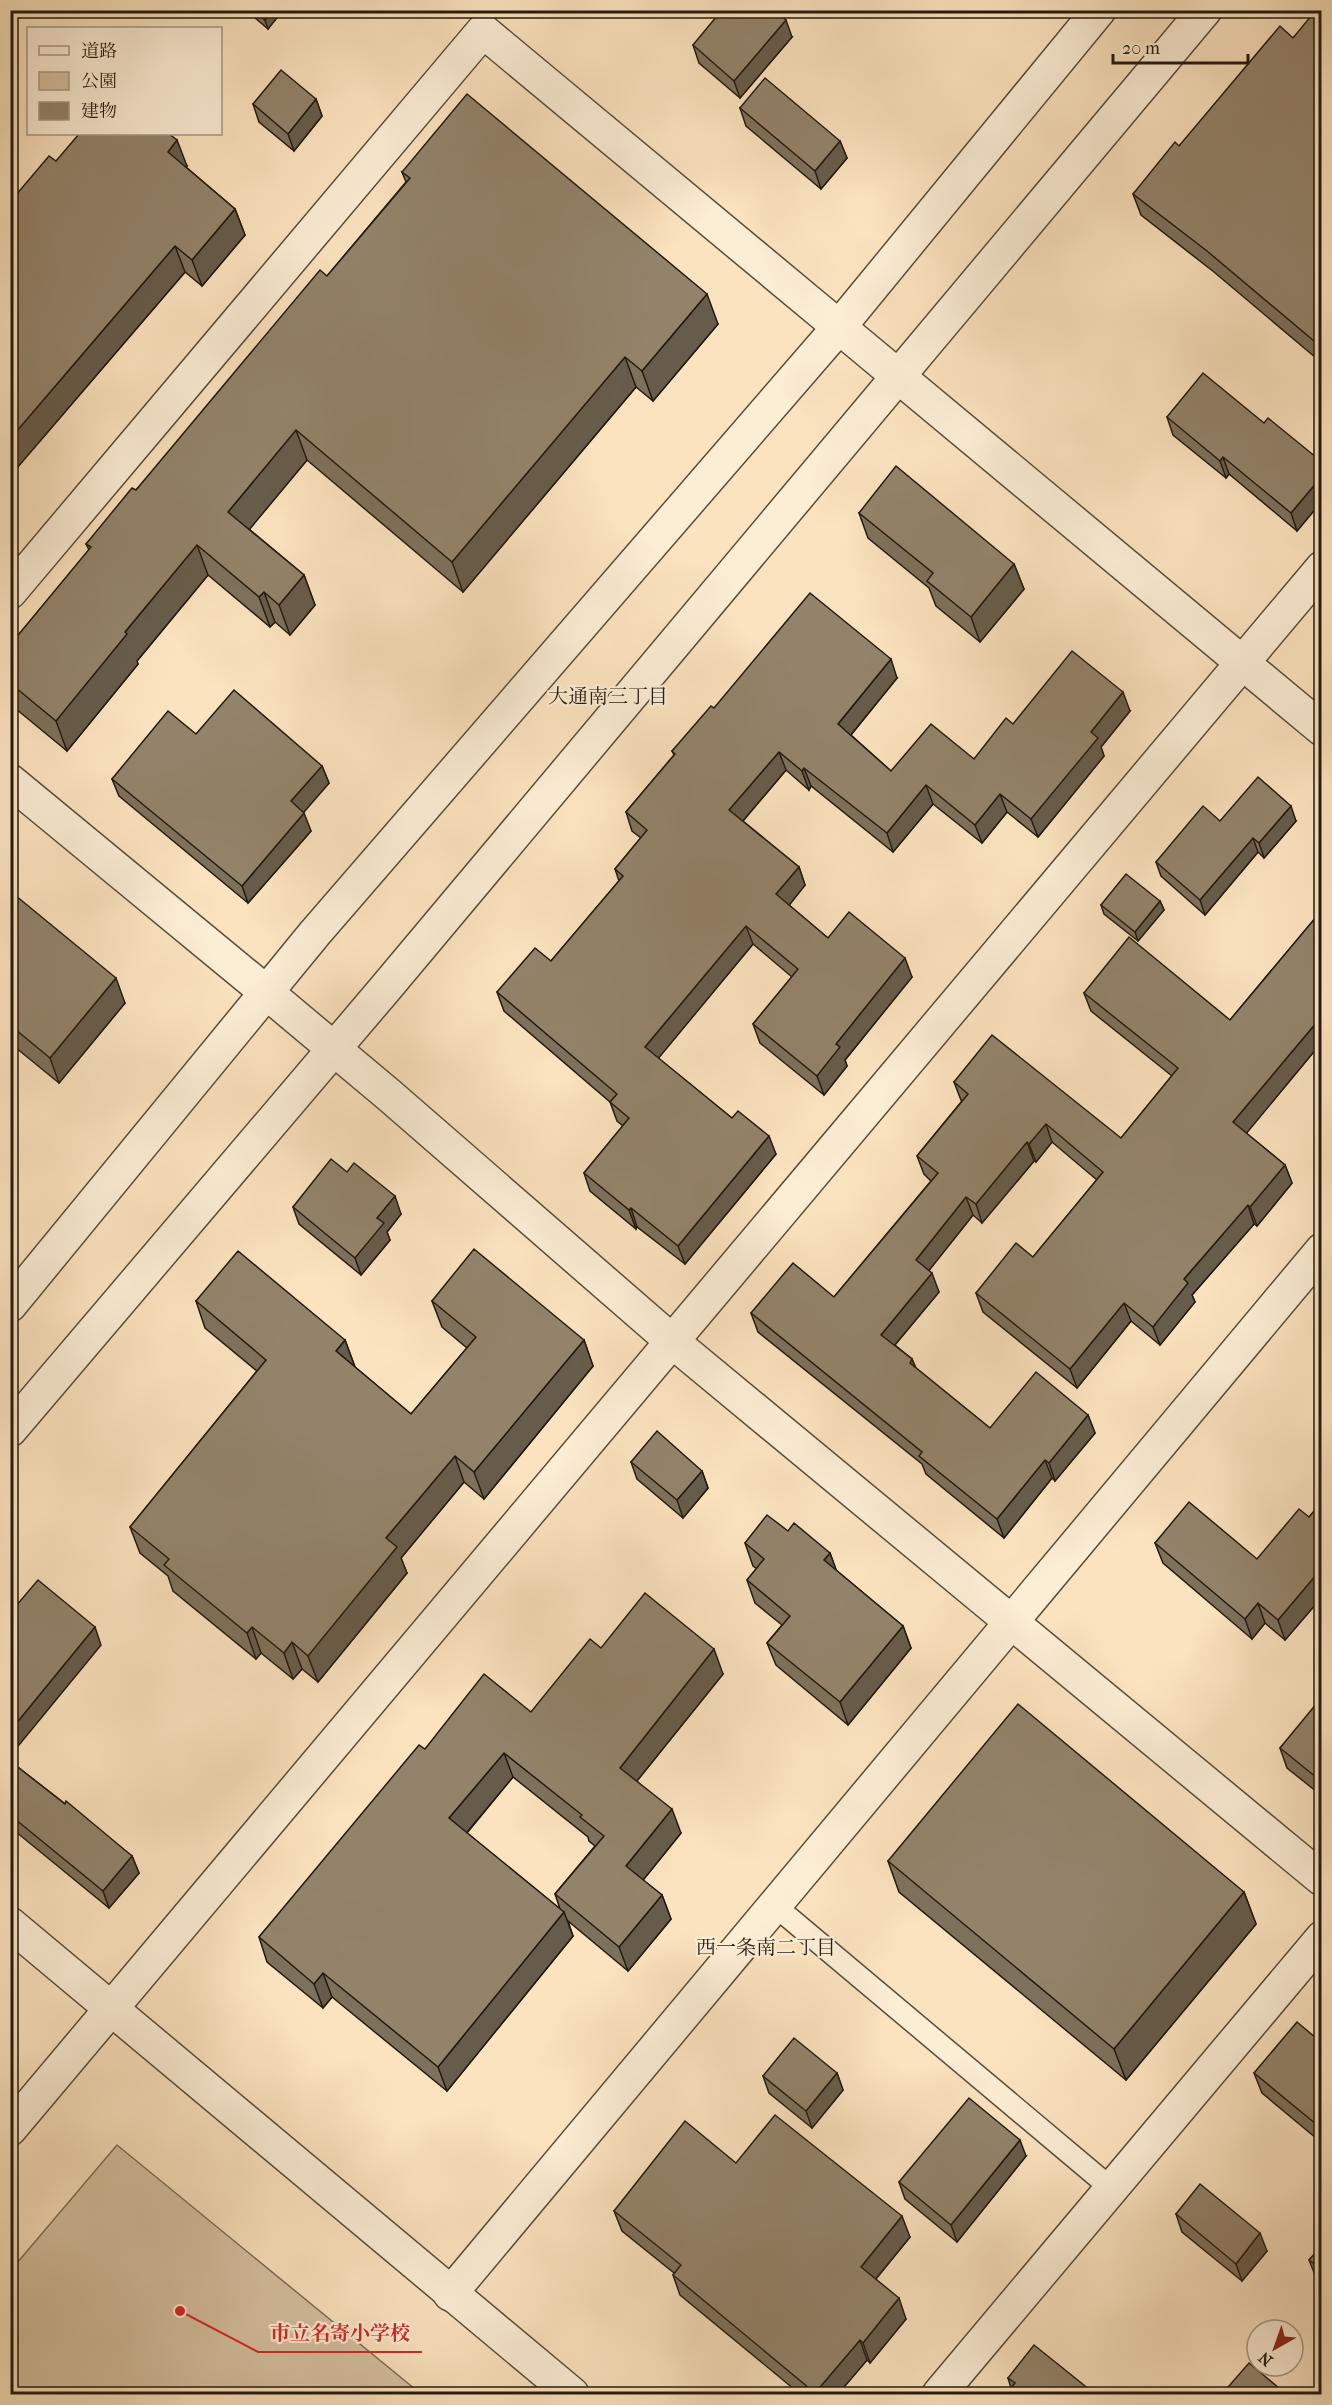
<svg xmlns="http://www.w3.org/2000/svg" width="1332" height="2405" font-family="'IM FELL French Canon','Noto Serif JP',serif">
  <style>
    .green { fill: #d6c1a1; stroke: #7c6e58; stroke-width: 1.5 }
    .lines { fill: none; stroke-linecap: round; stroke-linejoin: round }
    .service-casing { stroke: #594c3b; stroke-width: 24 }
    .minor-casing { stroke: #594c3b; stroke-width: 36 }
    .tertiary-casing { stroke: #594c3b; stroke-width: 36 }
    .service { stroke: #fcedd5; stroke-width: 21 }
    .minor { stroke: #fcedd5; stroke-width: 33 }
    .tertiary { stroke: #fcedd5; stroke-width: 33 }
    .wall { fill: #7e715c; stroke: #231a0f; stroke-width: 1.5; fill-rule: evenodd }
    .shaded-wall { fill: #675c4b; stroke: #231a0f; stroke-width: 1.5 }
    .building { fill: #93836b; stroke: #231a0f; stroke-width: 1.5 }
    .labels { text-anchor: middle; dominant-baseline: central; stroke-width: 4.5; stroke-linejoin: round; paint-order: stroke }
    .neighbourhood-label { font-size: 20px; fill: #231a0f; stroke: #fcedd5 }
    .leader { fill: none; stroke: #d62828; stroke-width: 2 }
    .callout-dot { fill: #d62828; stroke: #fcedd5; stroke-width: 2 }
    .callout-label { font-size: 20px; text-anchor: middle; font-weight: bold; fill: #d62828; stroke: #fcedd5; stroke-width: 4.5; stroke-linejoin: round; paint-order: stroke }
  </style>
  <rect width="100%" height="100%" fill="#fbe3bf"/>
  <filter id="stains"><feTurbulence type="fractalNoise" baseFrequency=".00333" numOctaves="4"/><feColorMatrix values="0 0 0 0 .2 0 0 0 0 .09 0 0 0 0 .02 0 0 0 .5 -.17"/></filter>
  <radialGradient id="worn" r=".72"><stop offset=".6" stop-color="#630" stop-opacity="0"/><stop offset="1" stop-color="#630" stop-opacity=".3"/></radialGradient>
  <path class="green" d="M 117,2145 L 421,2394 L 11,2394 L 11,2270 Z"/>
  <g class="lines">
    <g class="service-casing">
      <path id="service" d="M 774,1905 L 1112,2189"/>
    </g>
    <g class="minor-casing">
      <g id="minor">
        <path d="M 10,592 L 483,31 L 839,327"/>
        <path d="M 10,781 L 266,992"/>
        <path d="M 10,2129 L 1322,568"/>
        <path d="M 939,2394 L 1322,1938"/>
      </g>
    </g>
    <g class="tertiary-casing">
      <g id="tertiary">
        <path d="M 839,327 L 1322,729"/>
        <path d="M 266,992 L 389,1095 L 673,1342 L 1322,1879"/>
        <path d="M 10,1305 L 315,933 L 839,327 L 1099,10"/>
        <path d="M 10,1430 L 384,990 L 1205,10"/>
        <path d="M 10,1924 L 572,2394"/>
        <path d="M 450,2294 L 1322,1250"/>
      </g>
    </g>
    <use href="#service" class="service"/>
    <use href="#minor" class="minor"/>
    <use href="#tertiary" class="tertiary"/>
  </g>
  <g class="wall">
    <path d="M 246,10 L 283,10 L 268,29 Z"/>
    <path d="M 1322,10 L 1322,363 L 1214,272 L 1141,215 L 1133,194 L 1179,146 Z"/>
    <path d="M 792,37 L 740,98 L 699,63 L 693,45 Z"/>
    <path d="M 316,99 L 322,116 L 294,151 L 259,122 L 253,104 Z"/>
    <path d="M 740,108 L 840,141 L 847,158 L 821,189 L 746,126 Z"/>
    <path d="M 56,161 L 187,166 L 186,167 L 235,209 L 245,235 L 202,286 L 185,272 L 10,476 L 10,202 Z"/>
    <path d="M 402,172 L 718,324 L 653,401 L 636,387 L 463,592 L 307,460 L 249,529 L 304,575 L 315,605 L 290,635 L 275,622 L 270,627 L 208,575 L 137,661 L 138,664 L 67,751 L 10,704 L 10,645 L 89,550 L 86,544 L 136,490 L 327,276 L 406,182 Z"/>
    <path d="M 1167,417 L 1264,423 L 1322,462 L 1322,501 L 1297,531 L 1229,474 L 1226,478 L 1173,435 Z"/>
    <path d="M 859,513 L 1014,564 L 1024,589 L 980,642 L 936,606 L 929,588 L 868,538 Z"/>
    <path d="M 897,678 L 851,735 L 891,771 L 974,759 L 1013,724 L 1130,711 L 1101,747 L 1104,756 L 1038,837 L 1007,812 L 982,843 L 933,804 L 893,852 L 811,786 L 809,790 L 786,770 L 743,821 L 799,867 L 805,885 L 789,905 L 828,938 L 912,977 L 845,1060 L 847,1066 L 824,1095 L 760,1043 L 753,1024 L 792,977 L 753,944 L 658,1058 L 776,1154 L 685,1264 L 637,1227 L 636,1229 L 590,1191 L 584,1173 L 623,1126 L 617,1121 L 610,1102 L 504,1011 L 497,992 L 551,961 L 619,881 L 615,869 L 641,838 L 632,831 L 626,812 L 674,755 L 672,751 L 714,708 Z"/>
    <path d="M 196,734 L 322,766 L 329,783 L 303,812 L 311,831 L 248,903 L 119,796 L 112,779 Z"/>
    <path d="M 1220,821 L 1296,821 L 1264,858 L 1258,852 L 1205,915 L 1161,876 L 1156,862 Z"/>
    <path d="M 10,891 L 125,1003 L 59,1083 L 10,1043 Z"/>
    <path d="M 1160,901 L 1164,910 L 1138,941 L 1104,914 L 1101,905 Z"/>
    <path d="M 1322,910 L 1322,1042 L 1246,1133 L 1285,1165 L 1292,1183 L 1257,1226 L 1254,1224 L 1192,1295 L 1195,1302 L 1160,1345 L 1131,1321 L 1077,1388 L 983,1312 L 976,1293 L 1033,1257 L 1097,1180 L 1052,1142 L 1036,1162 L 1034,1161 L 982,1223 L 973,1215 L 929,1270 L 939,1292 L 895,1345 L 912,1359 L 916,1368 L 990,1428 L 1088,1415 L 1095,1433 L 1055,1481 L 1052,1478 L 1004,1538 L 926,1474 L 922,1464 L 758,1332 L 751,1313 L 834,1297 L 931,1181 L 924,1174 L 917,1156 L 962,1101 L 961,1100 L 954,1082 L 1121,1138 L 1172,1076 L 1091,1011 L 1084,993 L 1230,1020 Z"/>
    <path d="M 347,1172 L 401,1214 L 387,1232 L 390,1240 L 361,1275 L 299,1224 L 293,1207 Z"/>
    <path d="M 196,1301 L 345,1340 L 355,1367 L 411,1414 L 467,1348 L 442,1327 L 432,1301 L 584,1340 L 593,1366 L 484,1499 L 464,1482 L 401,1558 L 407,1573 L 318,1682 L 302,1669 L 293,1679 L 261,1653 L 256,1659 L 173,1591 L 168,1576 L 140,1553 L 130,1527 L 257,1371 L 205,1328 Z"/>
    <path d="M 631,1462 L 702,1471 L 708,1488 L 683,1518 L 637,1479 Z"/>
    <path d="M 1322,1502 L 1322,1597 L 1285,1640 L 1265,1623 L 1252,1639 L 1163,1563 L 1155,1543 L 1257,1559 L 1309,1517 Z"/>
    <path d="M 788,1531 L 830,1553 L 836,1570 L 903,1626 L 911,1648 L 848,1725 L 776,1665 L 767,1643 L 782,1625 L 755,1603 L 747,1580 L 757,1569 L 753,1566 L 745,1543 Z"/>
    <path d="M 601,1648 L 723,1674 L 637,1781 L 681,1833 L 643,1880 L 662,1895 L 671,1919 L 628,1971 L 568,1921 L 573,1936 L 447,2091 L 332,1997 L 323,2008 L 267,1962 L 259,1937 L 425,1749 L 531,1712 ZM 513,1777 L 588,1837 L 589,1841 L 595,1846 L 555,1894 L 560,1909 L 467,1833 Z"/>
    <path d="M 1322,1707 L 1322,1796 L 1287,1768 L 1280,1748 Z"/>
    <path d="M 10,1761 L 132,1856 L 139,1873 L 109,1908 L 10,1827 Z"/>
    <path d="M 888,1861 L 1244,1892 L 1256,1924 L 1126,2080 L 899,1892 Z"/>
    <path d="M 1322,2043 L 1322,2143 L 1262,2093 L 1254,2073 Z"/>
    <path d="M 837,2073 L 843,2090 L 812,2128 L 769,2093 L 763,2076 Z"/>
    <path d="M 1026,2156 L 957,2242 L 905,2199 L 899,2182 Z"/>
    <path d="M 736,2163 L 910,2237 L 876,2279 L 906,2319 L 870,2363 L 867,2360 L 838,2394 L 800,2394 L 680,2295 L 673,2275 L 674,2273 L 622,2231 L 614,2211 Z"/>
    <path d="M 1176,2214 L 1267,2251 L 1242,2281 L 1182,2232 Z"/>
    <path d="M 1322,2246 L 1322,2284 L 1317,2280 L 1309,2260 Z"/>
    <path d="M 1008,2378 L 1095,2394 L 1011,2388 Z"/>
  </g>
  <g class="shaded-wall">
    <path d="M 272,10 L 283,10 L 268,29 L 265,20 Z"/>
    <path d="M 786,20 L 792,37 L 740,98 L 734,81 Z"/>
    <path d="M 316,99 L 322,116 L 294,151 L 288,134 Z"/>
    <path d="M 177,140 L 187,166 L 177,178 L 168,152 Z"/>
    <path d="M 840,141 L 847,158 L 821,189 L 815,171 Z"/>
    <path d="M 235,209 L 245,235 L 202,286 L 192,260 Z"/>
    <path d="M 175,246 L 185,272 L 10,476 L 10,439 Z"/>
    <path d="M 707,294 L 718,324 L 653,401 L 642,371 Z"/>
    <path d="M 625,357 L 636,387 L 463,592 L 452,562 Z"/>
    <path d="M 296,430 L 307,460 L 239,542 L 228,512 Z"/>
    <path d="M 1223,457 L 1229,474 L 1226,478 L 1220,461 Z"/>
    <path d="M 1322,476 L 1322,501 L 1297,531 L 1291,513 Z"/>
    <path d="M 197,545 L 208,575 L 137,661 L 138,664 L 67,751 L 56,721 L 125,632 Z"/>
    <path d="M 1014,564 L 1024,589 L 980,642 L 971,617 Z"/>
    <path d="M 304,575 L 315,605 L 290,635 L 279,605 Z"/>
    <path d="M 264,592 L 275,622 L 270,627 L 259,597 Z"/>
    <path d="M 891,659 L 897,678 L 845,742 L 838,724 Z"/>
    <path d="M 1123,692 L 1130,711 L 1101,747 L 1104,756 L 1038,837 L 1031,819 L 1091,732 Z"/>
    <path d="M 779,752 L 786,770 L 736,829 L 729,810 Z"/>
    <path d="M 322,766 L 329,783 L 298,819 L 291,801 Z"/>
    <path d="M 804,768 L 811,786 L 809,790 L 802,771 Z"/>
    <path d="M 926,785 L 933,804 L 893,852 L 887,833 Z"/>
    <path d="M 1000,794 L 1007,812 L 982,843 L 975,825 Z"/>
    <path d="M 1291,806 L 1296,821 L 1264,858 L 1259,843 Z"/>
    <path d="M 304,813 L 311,831 L 248,903 L 242,886 Z"/>
    <path d="M 1253,838 L 1258,852 L 1205,915 L 1200,900 Z"/>
    <path d="M 799,867 L 805,885 L 783,913 L 776,894 Z"/>
    <path d="M 1160,901 L 1164,910 L 1138,941 L 1135,932 Z"/>
    <path d="M 746,926 L 753,944 L 652,1066 L 645,1047 Z"/>
    <path d="M 905,958 L 912,977 L 845,1060 L 847,1066 L 824,1095 L 817,1076 L 836,1044 Z"/>
    <path d="M 116,978 L 125,1003 L 59,1083 L 50,1058 Z"/>
    <path d="M 1322,1016 L 1322,1042 L 1240,1141 L 1233,1122 Z"/>
    <path d="M 1046,1124 L 1052,1142 L 1036,1162 L 1029,1144 Z"/>
    <path d="M 769,1136 L 776,1154 L 685,1264 L 678,1246 Z"/>
    <path d="M 1027,1142 L 1034,1161 L 982,1223 L 976,1204 Z"/>
    <path d="M 1285,1165 L 1292,1183 L 1257,1226 L 1250,1207 Z"/>
    <path d="M 395,1196 L 401,1214 L 387,1232 L 390,1240 L 361,1275 L 355,1258 L 377,1218 Z"/>
    <path d="M 966,1197 L 973,1215 L 923,1278 L 916,1260 Z"/>
    <path d="M 1248,1205 L 1254,1224 L 1192,1295 L 1195,1302 L 1160,1345 L 1153,1327 L 1184,1279 Z"/>
    <path d="M 631,1208 L 637,1227 L 636,1229 L 629,1210 Z"/>
    <path d="M 932,1273 L 939,1292 L 888,1353 L 881,1335 Z"/>
    <path d="M 1124,1303 L 1131,1321 L 1077,1388 L 1070,1369 Z"/>
    <path d="M 345,1340 L 355,1367 L 336,1351 Z"/>
    <path d="M 584,1340 L 593,1366 L 484,1499 L 474,1472 Z"/>
    <path d="M 912,1359 L 919,1377 L 910,1363 Z"/>
    <path d="M 1088,1415 L 1095,1433 L 1055,1481 L 1049,1463 Z"/>
    <path d="M 455,1456 L 464,1482 L 401,1558 L 407,1573 L 318,1682 L 308,1656 L 386,1538 Z"/>
    <path d="M 1045,1460 L 1052,1478 L 1004,1538 L 997,1519 Z"/>
    <path d="M 702,1471 L 708,1488 L 683,1518 L 677,1500 Z"/>
    <path d="M 830,1553 L 838,1575 L 824,1560 Z"/>
    <path d="M 1322,1568 L 1322,1597 L 1285,1640 L 1278,1620 Z"/>
    <path d="M 1258,1603 L 1265,1623 L 1252,1639 L 1245,1619 Z"/>
    <path d="M 903,1626 L 911,1648 L 848,1725 L 840,1702 Z"/>
    <path d="M 95,1627 L 101,1645 L 10,1756 L 10,1731 Z"/>
    <path d="M 252,1627 L 261,1653 L 256,1659 L 247,1633 Z"/>
    <path d="M 292,1642 L 302,1669 L 293,1679 L 284,1653 Z"/>
    <path d="M 714,1649 L 723,1674 L 628,1792 L 620,1768 Z"/>
    <path d="M 504,1753 L 513,1777 L 458,1843 L 449,1818 Z"/>
    <path d="M 672,1809 L 681,1833 L 635,1890 L 626,1866 Z"/>
    <path d="M 132,1856 L 139,1873 L 109,1908 L 103,1891 Z"/>
    <path d="M 1244,1892 L 1256,1924 L 1126,2080 L 1114,2049 Z"/>
    <path d="M 662,1895 L 671,1919 L 628,1971 L 619,1947 Z"/>
    <path d="M 564,1912 L 573,1936 L 447,2091 L 438,2067 Z"/>
    <path d="M 323,1973 L 332,1997 L 323,2008 L 314,1984 Z"/>
    <path d="M 837,2073 L 843,2090 L 812,2128 L 806,2111 Z"/>
    <path d="M 1020,2140 L 1026,2156 L 957,2242 L 951,2225 Z"/>
    <path d="M 902,2216 L 910,2237 L 869,2287 L 861,2267 Z"/>
    <path d="M 1260,2233 L 1267,2251 L 1242,2281 L 1236,2264 Z"/>
    <path d="M 899,2298 L 906,2319 L 870,2363 L 863,2343 Z"/>
    <path d="M 860,2340 L 867,2360 L 838,2394 L 816,2394 L 815,2393 Z"/>
  </g>
  <g class="building">
    <path d="M 254,10 L 272,10 L 265,20 Z"/>
    <path d="M 722,10 L 775,10 L 786,20 L 734,81 L 693,45 Z"/>
    <path d="M 1316,10 L 1322,10 L 1322,344 L 1320,346 L 1207,251 L 1133,194 L 1175,142 L 1179,146 L 1280,26 L 1293,38 Z"/>
    <path d="M 281,70 L 316,99 L 288,134 L 253,104 Z"/>
    <path d="M 765,78 L 840,141 L 815,171 L 740,108 Z"/>
    <path d="M 467,94 L 707,294 L 642,371 L 625,357 L 452,562 L 296,430 L 228,512 L 304,575 L 279,605 L 264,592 L 259,597 L 197,545 L 125,632 L 127,634 L 56,721 L 10,683 L 10,645 L 91,547 L 86,544 L 132,488 L 136,490 L 320,270 L 327,276 L 410,178 L 402,172 Z"/>
    <path d="M 79,134 L 169,134 L 177,140 L 168,152 L 235,209 L 192,260 L 175,246 L 10,439 L 10,202 L 49,156 L 56,161 Z"/>
    <path d="M 1203,373 L 1264,423 L 1268,418 L 1322,462 L 1322,476 L 1291,513 L 1223,457 L 1220,461 L 1167,417 Z"/>
    <path d="M 896,466 L 1014,564 L 971,617 L 927,581 L 933,573 L 859,513 Z"/>
    <path d="M 810,593 L 891,659 L 838,724 L 891,771 L 931,724 L 974,759 L 1006,718 L 1013,724 L 1072,651 L 1123,692 L 1091,732 L 1098,738 L 1031,819 L 1000,794 L 975,825 L 926,785 L 887,833 L 804,768 L 802,771 L 779,752 L 729,810 L 799,867 L 776,894 L 828,938 L 849,912 L 905,958 L 836,1044 L 840,1047 L 817,1076 L 753,1024 L 798,969 L 746,926 L 645,1047 L 732,1118 L 738,1111 L 769,1136 L 678,1246 L 631,1208 L 629,1210 L 584,1173 L 629,1118 L 610,1102 L 617,1094 L 497,992 L 535,948 L 551,961 L 623,876 L 615,869 L 647,830 L 626,812 L 675,754 L 672,751 L 711,706 L 714,708 Z"/>
    <path d="M 234,690 L 322,766 L 291,801 L 304,813 L 242,886 L 112,779 L 168,711 L 196,734 Z"/>
    <path d="M 1258,777 L 1291,806 L 1259,843 L 1253,838 L 1200,900 L 1156,862 L 1203,806 L 1220,821 Z"/>
    <path d="M 1126,874 L 1160,901 L 1135,932 L 1101,905 Z"/>
    <path d="M 10,891 L 116,978 L 50,1058 L 10,1025 Z"/>
    <path d="M 1322,910 L 1322,1016 L 1233,1122 L 1285,1165 L 1250,1207 L 1248,1205 L 1184,1279 L 1188,1283 L 1153,1327 L 1124,1303 L 1070,1369 L 976,1293 L 1016,1243 L 1033,1257 L 1103,1172 L 1046,1124 L 1029,1144 L 1027,1142 L 976,1204 L 966,1197 L 916,1260 L 932,1273 L 881,1335 L 912,1359 L 910,1363 L 990,1428 L 1036,1372 L 1088,1415 L 1049,1463 L 1045,1460 L 997,1519 L 919,1456 L 922,1452 L 751,1313 L 793,1263 L 834,1297 L 938,1173 L 917,1156 L 968,1094 L 954,1082 L 992,1035 L 1121,1138 L 1178,1068 L 1084,993 L 1129,937 L 1230,1020 Z"/>
    <path d="M 331,1159 L 347,1172 L 354,1163 L 395,1196 L 377,1218 L 384,1223 L 355,1258 L 293,1207 Z"/>
    <path d="M 474,1249 L 584,1340 L 474,1472 L 455,1456 L 386,1538 L 397,1547 L 308,1656 L 292,1642 L 284,1653 L 252,1627 L 247,1633 L 164,1565 L 169,1559 L 130,1527 L 266,1360 L 196,1301 L 238,1251 L 345,1340 L 336,1351 L 411,1414 L 476,1337 L 432,1301 Z"/>
    <path d="M 657,1431 L 702,1471 L 677,1500 L 631,1462 Z"/>
    <path d="M 1189,1502 L 1257,1559 L 1299,1509 L 1309,1517 L 1322,1502 L 1322,1568 L 1278,1620 L 1258,1603 L 1245,1619 L 1155,1543 Z"/>
    <path d="M 767,1515 L 788,1531 L 794,1523 L 830,1553 L 824,1560 L 903,1626 L 840,1702 L 767,1643 L 790,1616 L 747,1580 L 764,1559 L 745,1543 Z"/>
    <path d="M 38,1580 L 95,1627 L 10,1731 L 10,1613 Z"/>
    <path d="M 645,1593 L 714,1649 L 620,1768 L 672,1809 L 626,1866 L 662,1895 L 619,1947 L 555,1894 L 604,1836 L 580,1817 L 582,1815 L 504,1753 L 449,1818 L 564,1912 L 438,2067 L 323,1973 L 314,1984 L 259,1937 L 419,1745 L 425,1749 L 484,1674 L 531,1712 L 590,1639 L 601,1648 Z"/>
    <path d="M 1317,1703 L 1322,1707 L 1322,1782 L 1280,1748 Z"/>
    <path d="M 1018,1704 L 1244,1892 L 1114,2049 L 888,1861 Z"/>
    <path d="M 10,1761 L 65,1804 L 66,1801 L 132,1856 L 103,1891 L 10,1815 Z"/>
    <path d="M 1297,2022 L 1322,2043 L 1322,2129 L 1254,2073 Z"/>
    <path d="M 794,2038 L 837,2073 L 806,2111 L 763,2076 Z"/>
    <path d="M 969,2098 L 1020,2140 L 951,2225 L 899,2182 Z"/>
    <path d="M 775,2115 L 902,2216 L 861,2267 L 899,2298 L 863,2343 L 860,2340 L 815,2393 L 673,2275 L 681,2265 L 614,2211 L 685,2121 L 736,2163 Z"/>
    <path d="M 1200,2184 L 1260,2233 L 1236,2264 L 1176,2214 Z"/>
    <path d="M 1322,2246 L 1322,2270 L 1309,2260 Z"/>
    <path d="M 1034,2345 L 1095,2394 L 1006,2394 L 1015,2383 L 1008,2378 Z"/>
    <path d="M 1249,2363 L 1286,2394 L 1222,2394 Z"/>
    <path d="M 1108,2391 L 1112,2394 L 1105,2394 Z"/>
  </g>
  <g class="labels">
    <g class="neighbourhood-label">
      <text x="608" y="696">大通南三丁目</text>
      <text x="766" y="1947">西一条南二丁目</text>
    </g>
  </g>
  <path class="leader" d="M180 2311L258 2352H422"/>
  <circle class="callout-dot" cx="180" cy="2311" r="6"/>
  <g class="callout-label">
    <text x="340" y="2340">市立名寄小学校</text>
  </g>
  <rect width="1332" height="2405" fill="none" stroke="#fbe3bf" stroke-width="36"/>
  <rect x="12" y="12" width="1308" height="2381" fill="none" stroke="#231a0f" stroke-width="3"/>
  <rect x="18" y="18" width="1296" height="2369" fill="none" stroke="#231a0f" stroke-width="1.5"/>
  <rect x="27" y="27" width="195" height="108" fill="#fcedd5" stroke="#a59986" stroke-width="1.5"/>
  <rect x="39" y="46" width="30" height="9" fill="#fcedd5" stroke="#a59986" stroke-width="1.5"/>
  <text x="81" y="57" font-size="18" fill="#231a0f">道路</text>
  <rect x="39" y="72" width="30" height="18" fill="#d6c1a1" stroke="#a59986" stroke-width="1.5"/>
  <text x="81" y="87" font-size="18" fill="#231a0f">公園</text>
  <rect x="39" y="102" width="30" height="18" fill="#93836b" stroke="#a59986" stroke-width="1.5"/>
  <text x="81" y="117" font-size="18" fill="#231a0f">建物</text>
  <g transform="translate(1275 2348) rotate(220)"><circle r="28" fill="#fcedd5" stroke="#a59986" stroke-width="1.5"/>
  <path d="M0-4.5L10 22L0 15L-10 22Z" fill="#8f2418"/>
  <text y="-9" font-size="16" font-weight="bold" text-anchor="middle" fill="#231a0f">N</text>
  </g>
  <path d="M1113 54v9h135v-9" fill="none" stroke="#231a0f" stroke-width="3"/>
  <text x="1122" y="54" font-size="18" fill="#231a0f" stroke="#fcedd5" stroke-width="4.5" paint-order="stroke">20 m</text>
  <rect width="100%" height="100%" filter="url(#stains)"/>
  <rect width="100%" height="100%" fill="url(#worn)"/>
</svg>
